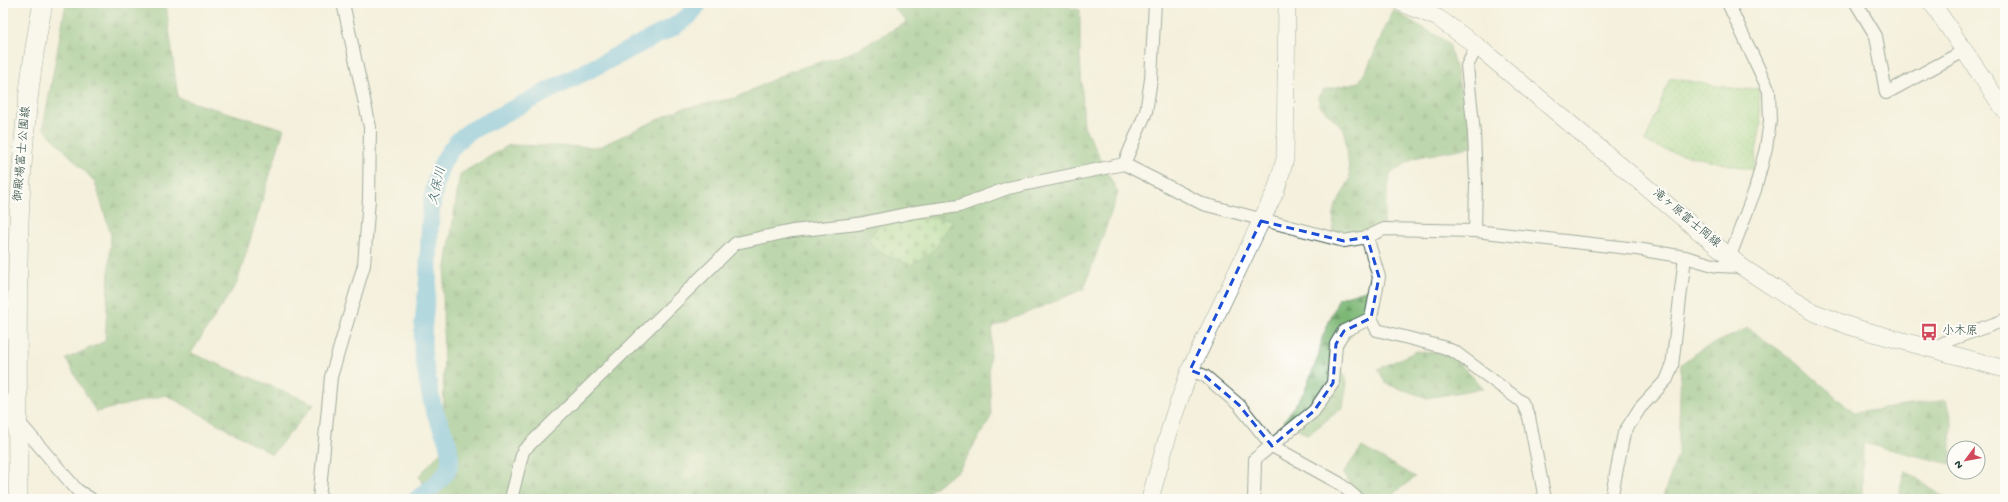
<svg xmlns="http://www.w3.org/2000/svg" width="2008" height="502" font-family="'Gochi Hand','Klee One',sans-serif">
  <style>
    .grass { fill: url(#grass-dots); stroke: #5d8a5e }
    .forest { fill: url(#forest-firs); stroke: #4e7a54 }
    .cemetery { fill: url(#cemetery-stones); stroke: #5d8a5e }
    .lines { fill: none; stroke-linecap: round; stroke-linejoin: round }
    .river { stroke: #65bae1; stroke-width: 18 }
    .street-casing { stroke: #3f584d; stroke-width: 14 }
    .secondary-casing { stroke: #3f584d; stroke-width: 18 }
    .primary-casing { stroke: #3f584d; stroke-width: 20 }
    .street { stroke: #fff; stroke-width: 12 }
    .secondary { stroke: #fff; stroke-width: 17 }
    .primary { stroke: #fff; stroke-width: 19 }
    .marked { fill: none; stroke: #1d4ed8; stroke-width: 3; stroke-dasharray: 8 5; stroke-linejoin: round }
    .labels { text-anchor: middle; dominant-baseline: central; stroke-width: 4; stroke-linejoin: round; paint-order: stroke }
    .street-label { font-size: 12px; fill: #1f3d34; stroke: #fdfcf7 }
    .poi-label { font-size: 12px; fill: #1f3d34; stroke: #fdfcf7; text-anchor: start }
    .water-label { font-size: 13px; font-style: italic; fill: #346268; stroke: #fdfcf7 }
  </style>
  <defs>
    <pattern id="grass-dots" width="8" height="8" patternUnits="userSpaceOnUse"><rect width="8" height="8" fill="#9bd689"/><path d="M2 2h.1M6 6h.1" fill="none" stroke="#7eaf71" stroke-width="1.8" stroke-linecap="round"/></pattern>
    <pattern id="forest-firs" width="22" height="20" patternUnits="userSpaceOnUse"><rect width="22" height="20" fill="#7cb775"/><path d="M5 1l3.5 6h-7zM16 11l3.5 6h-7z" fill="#659661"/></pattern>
    <pattern id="cemetery-stones" width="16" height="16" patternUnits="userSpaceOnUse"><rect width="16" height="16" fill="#9bd689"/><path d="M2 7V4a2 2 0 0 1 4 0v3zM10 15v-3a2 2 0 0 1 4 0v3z" fill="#7eaf71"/></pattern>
  </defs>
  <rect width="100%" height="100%" fill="#fdfcf7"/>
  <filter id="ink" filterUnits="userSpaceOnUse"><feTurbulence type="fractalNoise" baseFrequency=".025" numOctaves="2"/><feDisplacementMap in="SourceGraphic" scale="8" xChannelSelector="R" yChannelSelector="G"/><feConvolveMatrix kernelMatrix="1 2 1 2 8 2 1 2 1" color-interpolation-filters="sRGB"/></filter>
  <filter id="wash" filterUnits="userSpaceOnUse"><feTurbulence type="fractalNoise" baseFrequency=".012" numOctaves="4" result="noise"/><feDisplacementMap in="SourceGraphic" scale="16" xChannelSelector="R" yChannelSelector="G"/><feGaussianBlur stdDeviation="0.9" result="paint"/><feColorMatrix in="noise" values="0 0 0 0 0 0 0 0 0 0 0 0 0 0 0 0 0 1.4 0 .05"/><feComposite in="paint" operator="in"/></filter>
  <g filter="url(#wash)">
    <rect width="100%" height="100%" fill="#f4f0dd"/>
    <path class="grass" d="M 1670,78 L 1743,90 L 1758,88 L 1761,124 L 1753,170 L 1672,152 L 1645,142 Z"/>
    <g class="forest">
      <path d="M 66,3 L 166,3 L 178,98 L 284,129 L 237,283 L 191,353 L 315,404 L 272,454 L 166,395 L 96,412 L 66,359 L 105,341 L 111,235 L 95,182 L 43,128 Z"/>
      <path d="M 889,3 L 1056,3 L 1080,10 L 1080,56 L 1084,126 L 1118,193 L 1084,289 L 993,327 L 989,364 L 991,417 L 959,470 L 931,490 L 922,499 L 429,499 L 419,476 L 444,448 L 443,287 L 460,174 L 509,145 L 599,147 L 680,109 L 735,98 L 791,71 L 850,53 L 907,22 Z"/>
      <path d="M 1393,10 L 1449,43 L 1475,146 L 1414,158 L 1390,174 L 1383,225 L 1380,231 L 1341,240 L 1333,231 L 1334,209 L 1350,179 L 1344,129 L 1320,106 L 1318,97 L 1323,90 L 1359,82 L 1367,69 Z"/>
      <path d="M 3,172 L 5,172 L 8,286 L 3,284 Z"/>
      <path d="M 1372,288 L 1367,313 L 1336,355 L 1347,383 L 1343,407 L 1308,435 L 1284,421 L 1304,392 L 1318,357 L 1322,338 L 1339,298 Z"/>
      <path d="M 1748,328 L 1796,362 L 1854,413 L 1946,400 L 1952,424 L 1950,464 L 1863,443 L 1862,499 L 1662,499 L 1678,455 L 1681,364 L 1700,350 Z"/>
      <path d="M 1417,351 L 1450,354 L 1484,388 L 1427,398 L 1386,384 L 1378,369 Z"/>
      <path d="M 1362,447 L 1415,477 L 1394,493 L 1394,499 L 1355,499 L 1355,491 L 1343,473 Z"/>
      <path d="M 1905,470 L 1946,499 L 1897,499 Z"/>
    </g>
    <path class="cemetery" d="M 885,218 L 953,219 L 935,249 L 912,265 L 878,252 L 868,239 Z"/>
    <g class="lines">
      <path class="river" d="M 417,499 C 428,490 450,476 450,461 C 451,441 438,424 433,406 C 429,391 427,376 424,361 C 420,336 426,305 428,279 C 430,242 427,193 444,160 C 451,148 459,138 470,131 L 673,27 L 689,16 L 699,3"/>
    </g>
  </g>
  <g filter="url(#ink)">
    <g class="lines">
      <g class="street-casing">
        <g id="street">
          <path d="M 1728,3 L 1769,91 L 1770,121 L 1766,148 L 1755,190 L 1730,256"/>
          <path d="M 1856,3 L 1876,36 L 1886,93 L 1964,51"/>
          <path d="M 1124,164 L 1146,112 L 1151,79 L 1155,3"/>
          <path d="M 1475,231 L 1476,182 L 1474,133 L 1467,66 L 1477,46"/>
          <path d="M 1367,237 L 1379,277 L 1371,318 L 1377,330 L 1443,347 L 1455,352 L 1522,402 L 1529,417 L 1545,499"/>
          <path d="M 1931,349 L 1952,339 L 2005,320"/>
          <path d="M 1190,370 L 1205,376 L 1239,405 L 1272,446 L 1339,483 L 1358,499"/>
          <path d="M 3,400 L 18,408"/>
          <path d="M 18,421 L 77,490 L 91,499"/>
          <path d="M 319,499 L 331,377 L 364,265 L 369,199 L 370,127 L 343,3"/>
          <path d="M 511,499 L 523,451 L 736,243 L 792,231 L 858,224 L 915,212 L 959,206 L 1008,188 L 1124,164 L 1203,204 L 1344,241 L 1367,237 L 1384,229 L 1475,231 L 1637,249 L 1685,257 L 1717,266 L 1742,267"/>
          <path d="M 1254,499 L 1255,459 L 1314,411 L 1333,383 L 1336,344 L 1344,331 L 1371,318"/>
          <path d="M 1611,499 L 1624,433 L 1640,408 L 1667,379 L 1672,366 L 1685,257"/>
        </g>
      </g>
      <g class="secondary-casing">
        <g id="secondary">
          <path d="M 1402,3 L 1438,18 L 1477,46 L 1742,267 L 1791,299 L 1813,312 L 1852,327 L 2005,369"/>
          <path d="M 1932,3 L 2005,111"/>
          <path d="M 1150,499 L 1173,418 L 1190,370 L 1276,190 L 1285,159 L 1287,3"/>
        </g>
      </g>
      <g class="primary-casing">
        <path id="primary" d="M 18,499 C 18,334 10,166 43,3"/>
      </g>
      <use href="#street" class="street"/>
      <use href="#secondary" class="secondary"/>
      <use href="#primary" class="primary"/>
    </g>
  </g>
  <path d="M0 0H2008V502H0ZM 1261,221 L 1344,241 L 1367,237 L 1379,277 L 1371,318 L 1344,331 L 1336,344 L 1333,383 L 1314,411 L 1272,446 L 1239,405 L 1205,376 L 1190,370 Z" fill="#f4f0dd" fill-opacity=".55" fill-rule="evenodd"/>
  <path class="marked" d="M 1261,221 L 1344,241 L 1367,237 L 1379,277 L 1371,318 L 1344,331 L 1336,344 L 1333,383 L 1314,411 L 1272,446 L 1239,405 L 1205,376 L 1190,370 Z"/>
  <defs>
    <g id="bus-bare" transform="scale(1.38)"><path d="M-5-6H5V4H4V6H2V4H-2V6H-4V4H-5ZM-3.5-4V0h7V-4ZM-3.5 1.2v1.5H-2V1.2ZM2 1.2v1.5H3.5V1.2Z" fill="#d1495b" stroke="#fdfcf7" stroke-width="2.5" paint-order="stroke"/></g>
  </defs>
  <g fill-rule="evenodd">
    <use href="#bus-bare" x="1929" y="332"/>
  </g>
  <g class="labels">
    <g class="street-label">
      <text transform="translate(23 154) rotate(-85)">御殿場富士公園線</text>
      <text transform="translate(1686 219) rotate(40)">滝ヶ原富士岡線</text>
    </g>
    <g class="poi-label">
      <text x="1942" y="332">小木原</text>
    </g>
    <g class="water-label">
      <text transform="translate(438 186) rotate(-77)">久保川</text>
    </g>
  </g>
  <rect width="2008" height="502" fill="none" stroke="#fdfcf7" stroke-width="16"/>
  <g transform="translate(1966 460) rotate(238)"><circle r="19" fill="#fdfcf7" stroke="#a4b0a9"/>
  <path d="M0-3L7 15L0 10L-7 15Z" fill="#d1495b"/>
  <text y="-6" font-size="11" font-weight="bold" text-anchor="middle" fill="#1f3d34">N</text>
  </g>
</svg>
